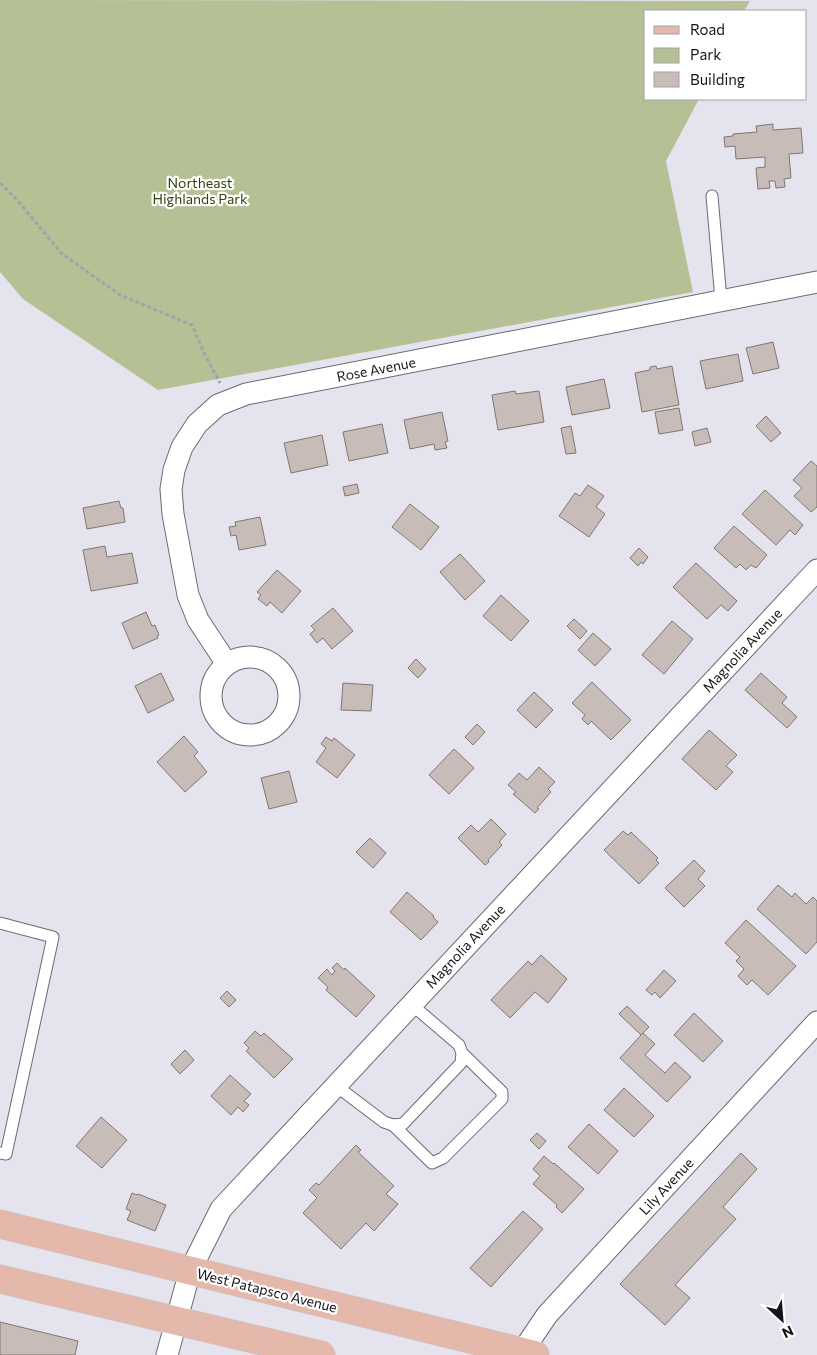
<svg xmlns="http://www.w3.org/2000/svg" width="817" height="1355" font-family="Commissioner,sans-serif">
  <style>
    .green { fill: #b5c194 }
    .building { fill: #c8bcb9; stroke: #807672 }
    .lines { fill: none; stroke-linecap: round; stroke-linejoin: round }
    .service-casing { stroke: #6a6a73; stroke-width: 13 }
    .minor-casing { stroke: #6a6a73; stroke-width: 23 }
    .primary-casing { stroke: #c2c2c3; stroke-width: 29 }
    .path { stroke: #a2a2aa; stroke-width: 3; stroke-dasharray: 4 2.5; stroke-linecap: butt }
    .service { stroke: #fff; stroke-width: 11 }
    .minor { stroke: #fff; stroke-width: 21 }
    .primary { stroke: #e5b8ac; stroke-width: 28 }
    .labels { text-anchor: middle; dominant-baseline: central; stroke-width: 4.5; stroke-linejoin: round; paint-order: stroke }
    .park-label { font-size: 14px; fill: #353f0f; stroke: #fff }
    .street-label { font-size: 14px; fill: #16161a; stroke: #fff }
  </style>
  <rect width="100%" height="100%" fill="#e5e4ee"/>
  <path class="green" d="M 0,0 L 750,1 L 744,11 L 646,11 L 646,99 L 699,99 L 666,161 L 693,292 L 158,390 L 23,299 L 0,272 Z"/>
  <g class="building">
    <path d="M 773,124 L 773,130 L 801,128 L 803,153 L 789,154 L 791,178 L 784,179 L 785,187 L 776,188 L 775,181 L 769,181 L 770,188 L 758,189 L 756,168 L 765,167 L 765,157 L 736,159 L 735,146 L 725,147 L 724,137 L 733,136 L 733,134 L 757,132 L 756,126 Z"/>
    <path d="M 773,342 L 779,368 L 753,374 L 746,348 Z"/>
    <path d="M 738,354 L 743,381 L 706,389 L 700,361 Z"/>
    <path d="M 656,366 L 657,369 L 672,366 L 679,405 L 642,412 L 635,373 L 650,370 L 650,367 Z"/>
    <path d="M 604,379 L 610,408 L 572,415 L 566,387 Z"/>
    <path d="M 515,391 L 516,394 L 539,391 L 544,422 L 498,430 L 492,395 Z"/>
    <path d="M 679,408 L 683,430 L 659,434 L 655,412 Z"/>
    <path d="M 442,412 L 448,441 L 445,442 L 447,448 L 435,450 L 434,444 L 410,449 L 404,420 Z"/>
    <path d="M 766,416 L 781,433 L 771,442 L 756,426 Z"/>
    <path d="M 382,424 L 388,453 L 349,461 L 343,432 Z"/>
    <path d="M 571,426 L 576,453 L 566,454 L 561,428 Z"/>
    <path d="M 707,428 L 711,442 L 695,446 L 692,432 Z"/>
    <path d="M 322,435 L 328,465 L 291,473 L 284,443 Z"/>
    <path d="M 811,461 L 817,466 L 817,507 L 811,512 L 794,496 L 802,488 L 793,480 Z"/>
    <path d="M 357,484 L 359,493 L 345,496 L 343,487 Z"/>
    <path d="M 588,485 L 604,496 L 596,507 L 605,514 L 589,537 L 559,516 L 575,493 L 580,496 Z"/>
    <path d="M 765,490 L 803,525 L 795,535 L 790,530 L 776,545 L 742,514 Z"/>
    <path d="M 119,501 L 121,508 L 123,508 L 125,522 L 87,529 L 83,508 Z"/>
    <path d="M 410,504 L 439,527 L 421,550 L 392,527 Z"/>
    <path d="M 260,517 L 266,545 L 239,550 L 236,535 L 231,536 L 229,527 L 236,526 L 235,522 Z"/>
    <path d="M 734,526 L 767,555 L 756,568 L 751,565 L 746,570 L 740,564 L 736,568 L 714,548 Z"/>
    <path d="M 105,546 L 107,557 L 132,553 L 138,583 L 91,591 L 83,550 Z"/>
    <path d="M 639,548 L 648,557 L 643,564 L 641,562 L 638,566 L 630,558 Z"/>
    <path d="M 460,554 L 485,581 L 465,600 L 440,572 Z"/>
    <path d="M 696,563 L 737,601 L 728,611 L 721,605 L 707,619 L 673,587 Z"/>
    <path d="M 277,570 L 301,591 L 282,613 L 270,602 L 267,606 L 258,599 L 261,595 L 257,592 Z"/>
    <path d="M 501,595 L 529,621 L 511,641 L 483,616 Z"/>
    <path d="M 333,608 L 353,631 L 332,649 L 323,638 L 317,643 L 310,634 L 315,630 L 311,626 Z"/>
    <path d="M 146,612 L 152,626 L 155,625 L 159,635 L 157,636 L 158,638 L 133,649 L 122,623 Z"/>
    <path d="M 574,619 L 587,631 L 580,639 L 567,626 Z"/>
    <path d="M 672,621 L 693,639 L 664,674 L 642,655 Z"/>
    <path d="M 593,633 L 611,649 L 595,666 L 578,650 Z"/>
    <path d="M 416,659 L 426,669 L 418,678 L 408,668 Z"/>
    <path d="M 161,673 L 174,700 L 148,713 L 135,686 Z"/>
    <path d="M 761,673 L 787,697 L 782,703 L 797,717 L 787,728 L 745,690 Z"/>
    <path d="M 592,682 L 631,720 L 611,740 L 591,721 L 588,725 L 582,719 L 585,715 L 572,703 Z"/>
    <path d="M 343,683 L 373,685 L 371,711 L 341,710 Z"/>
    <path d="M 534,692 L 553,710 L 536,728 L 517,710 Z"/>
    <path d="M 477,724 L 485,732 L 473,745 L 465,737 Z"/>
    <path d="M 709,730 L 737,755 L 726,766 L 733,772 L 716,790 L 682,759 Z"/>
    <path d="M 184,736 L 198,752 L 194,756 L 207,772 L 185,792 L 157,762 Z"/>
    <path d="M 326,737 L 332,741 L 334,738 L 355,755 L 337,778 L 316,762 L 326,748 L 321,744 Z"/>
    <path d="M 454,749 L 474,768 L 449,794 L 429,775 Z"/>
    <path d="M 539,767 L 555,782 L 548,789 L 551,792 L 537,808 L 539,809 L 535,813 L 513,794 L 516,792 L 508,785 L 519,773 L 527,780 Z"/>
    <path d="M 289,771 L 297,802 L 269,809 L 261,778 Z"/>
    <path d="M 491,819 L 506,834 L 499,842 L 502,845 L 488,860 L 489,862 L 485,865 L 458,838 L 471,825 L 478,832 Z"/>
    <path d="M 623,831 L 628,835 L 631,832 L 658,858 L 656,860 L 659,863 L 639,884 L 604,850 Z"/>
    <path d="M 370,838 L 386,853 L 373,868 L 356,852 Z"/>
    <path d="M 694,860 L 705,871 L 698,879 L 705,886 L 684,907 L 665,888 Z"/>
    <path d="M 778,885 L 792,897 L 795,893 L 806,904 L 813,897 L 817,901 L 817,942 L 806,954 L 757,909 Z"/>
    <path d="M 407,892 L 434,916 L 433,917 L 438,922 L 421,940 L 390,912 Z"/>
    <path d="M 746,920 L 796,966 L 768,995 L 752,980 L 747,985 L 738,976 L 744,969 L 736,961 L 740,957 L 725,943 Z"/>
    <path d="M 541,955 L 567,979 L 548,1003 L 535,992 L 510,1018 L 491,1000 L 528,961 L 532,965 Z"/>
    <path d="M 337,963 L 344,970 L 345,968 L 375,996 L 356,1017 L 326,990 L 328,987 L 318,978 L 327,969 L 332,975 L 335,971 L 332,968 Z"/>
    <path d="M 664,970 L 676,981 L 660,998 L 655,992 L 652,995 L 646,990 Z"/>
    <path d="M 227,991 L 236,1000 L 229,1007 L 220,998 Z"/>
    <path d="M 627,1006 L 649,1027 L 641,1035 L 619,1014 Z"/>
    <path d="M 694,1013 L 723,1041 L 703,1062 L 674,1035 Z"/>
    <path d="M 255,1031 L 261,1036 L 264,1033 L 293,1059 L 274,1078 L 246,1051 L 249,1048 L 244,1043 Z"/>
    <path d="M 643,1033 L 655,1044 L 645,1055 L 665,1073 L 675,1062 L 691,1077 L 667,1102 L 620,1058 Z"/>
    <path d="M 185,1050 L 194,1060 L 180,1074 L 171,1064 Z"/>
    <path d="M 230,1075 L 251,1094 L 244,1101 L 249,1105 L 243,1112 L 238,1107 L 231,1115 L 211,1096 Z"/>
    <path d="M 624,1088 L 654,1116 L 634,1137 L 604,1110 Z"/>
    <path d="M 101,1117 L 127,1140 L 102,1168 L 76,1146 Z"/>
    <path d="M 589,1124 L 618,1151 L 598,1174 L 568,1147 Z"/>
    <path d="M 537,1133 L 546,1141 L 539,1149 L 530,1140 Z"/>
    <path d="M 356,1145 L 361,1150 L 358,1152 L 394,1186 L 386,1194 L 398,1204 L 374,1231 L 366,1223 L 341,1249 L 303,1213 L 317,1198 L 309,1190 L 316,1183 L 319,1185 Z"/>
    <path d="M 741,1153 L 757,1169 L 723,1207 L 736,1219 L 675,1285 L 690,1298 L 665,1325 L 620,1284 Z"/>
    <path d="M 544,1156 L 553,1164 L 554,1163 L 584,1189 L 562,1213 L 556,1207 L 557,1205 L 533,1184 L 540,1176 L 533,1169 Z"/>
    <path d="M 132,1193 L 137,1195 L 138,1194 L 166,1205 L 155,1231 L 127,1220 L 131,1211 L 126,1209 Z"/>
    <path d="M 523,1211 L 543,1229 L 491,1287 L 470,1268 Z"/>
    <path d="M 0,1322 L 78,1341 L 75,1355 L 0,1355 Z"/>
  </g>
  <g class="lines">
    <g class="service-casing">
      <g id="service">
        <path d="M 712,196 L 721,300"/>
        <path d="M 0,923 L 53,937 L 6,1154 L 0,1153"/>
        <path d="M 335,1085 L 384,1122 L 393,1125 L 403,1124 L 461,1063 L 462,1053 L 459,1045 L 411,1004"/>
        <path d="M 393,1125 L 432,1163 L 443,1158 L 502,1099 L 502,1092 L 462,1053"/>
      </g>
    </g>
    <g class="minor-casing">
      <g id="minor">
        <circle cx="250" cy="696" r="39"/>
        <path d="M 227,664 L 198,620 L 188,595 L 173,514 L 171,489 L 174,470 L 182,447 L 197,424 L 218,405 L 246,394 L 817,282"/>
        <path d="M 167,1355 L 190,1271 L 221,1209 L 817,570"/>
        <path d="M 520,1355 L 547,1315 L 817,1022"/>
      </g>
    </g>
    <g class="primary-casing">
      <g id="primary">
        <path d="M 0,1224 L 535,1355"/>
        <path d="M 0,1279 L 321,1355"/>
      </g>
    </g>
    <path class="path" d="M 0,183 L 18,201 L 62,254 L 120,295 L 192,325 L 204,353 L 220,383"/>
    <use href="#service" class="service"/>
    <use href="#minor" class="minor"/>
    <use href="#primary" class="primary"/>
  </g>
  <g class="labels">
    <g class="park-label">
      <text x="200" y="182">Northeast<tspan x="200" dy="16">Highlands Park</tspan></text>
    </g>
    <g class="street-label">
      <text transform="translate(376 369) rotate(-11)">Rose Avenue</text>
      <text transform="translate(742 650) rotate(-47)">Magnolia Avenue</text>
      <text transform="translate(465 946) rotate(-47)">Magnolia Avenue</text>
      <text transform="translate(666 1186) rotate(-47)">Lily Avenue</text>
      <text transform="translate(267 1290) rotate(14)">West Patapsco Avenue</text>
    </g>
  </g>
  <rect x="644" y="10" width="162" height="90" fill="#ffffff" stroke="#a2a2a3"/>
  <rect x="654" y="26" width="25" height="8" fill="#e5b8ac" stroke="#a2a2a3"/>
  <text x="690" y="35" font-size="15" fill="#16161a">Road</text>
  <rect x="654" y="48" width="25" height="15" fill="#b5c194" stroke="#a2a2a3"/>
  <text x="690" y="60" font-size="15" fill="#16161a">Park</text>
  <rect x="654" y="72" width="25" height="15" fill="#c8bcb9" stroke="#a2a2a3"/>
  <text x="690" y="85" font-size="15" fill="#16161a">Building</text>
  <g transform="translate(782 1320) rotate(154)" stroke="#ffffff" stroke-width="4" paint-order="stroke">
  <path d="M0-4L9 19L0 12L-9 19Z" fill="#16161a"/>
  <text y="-8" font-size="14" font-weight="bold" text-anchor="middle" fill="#16161a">N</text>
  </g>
</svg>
